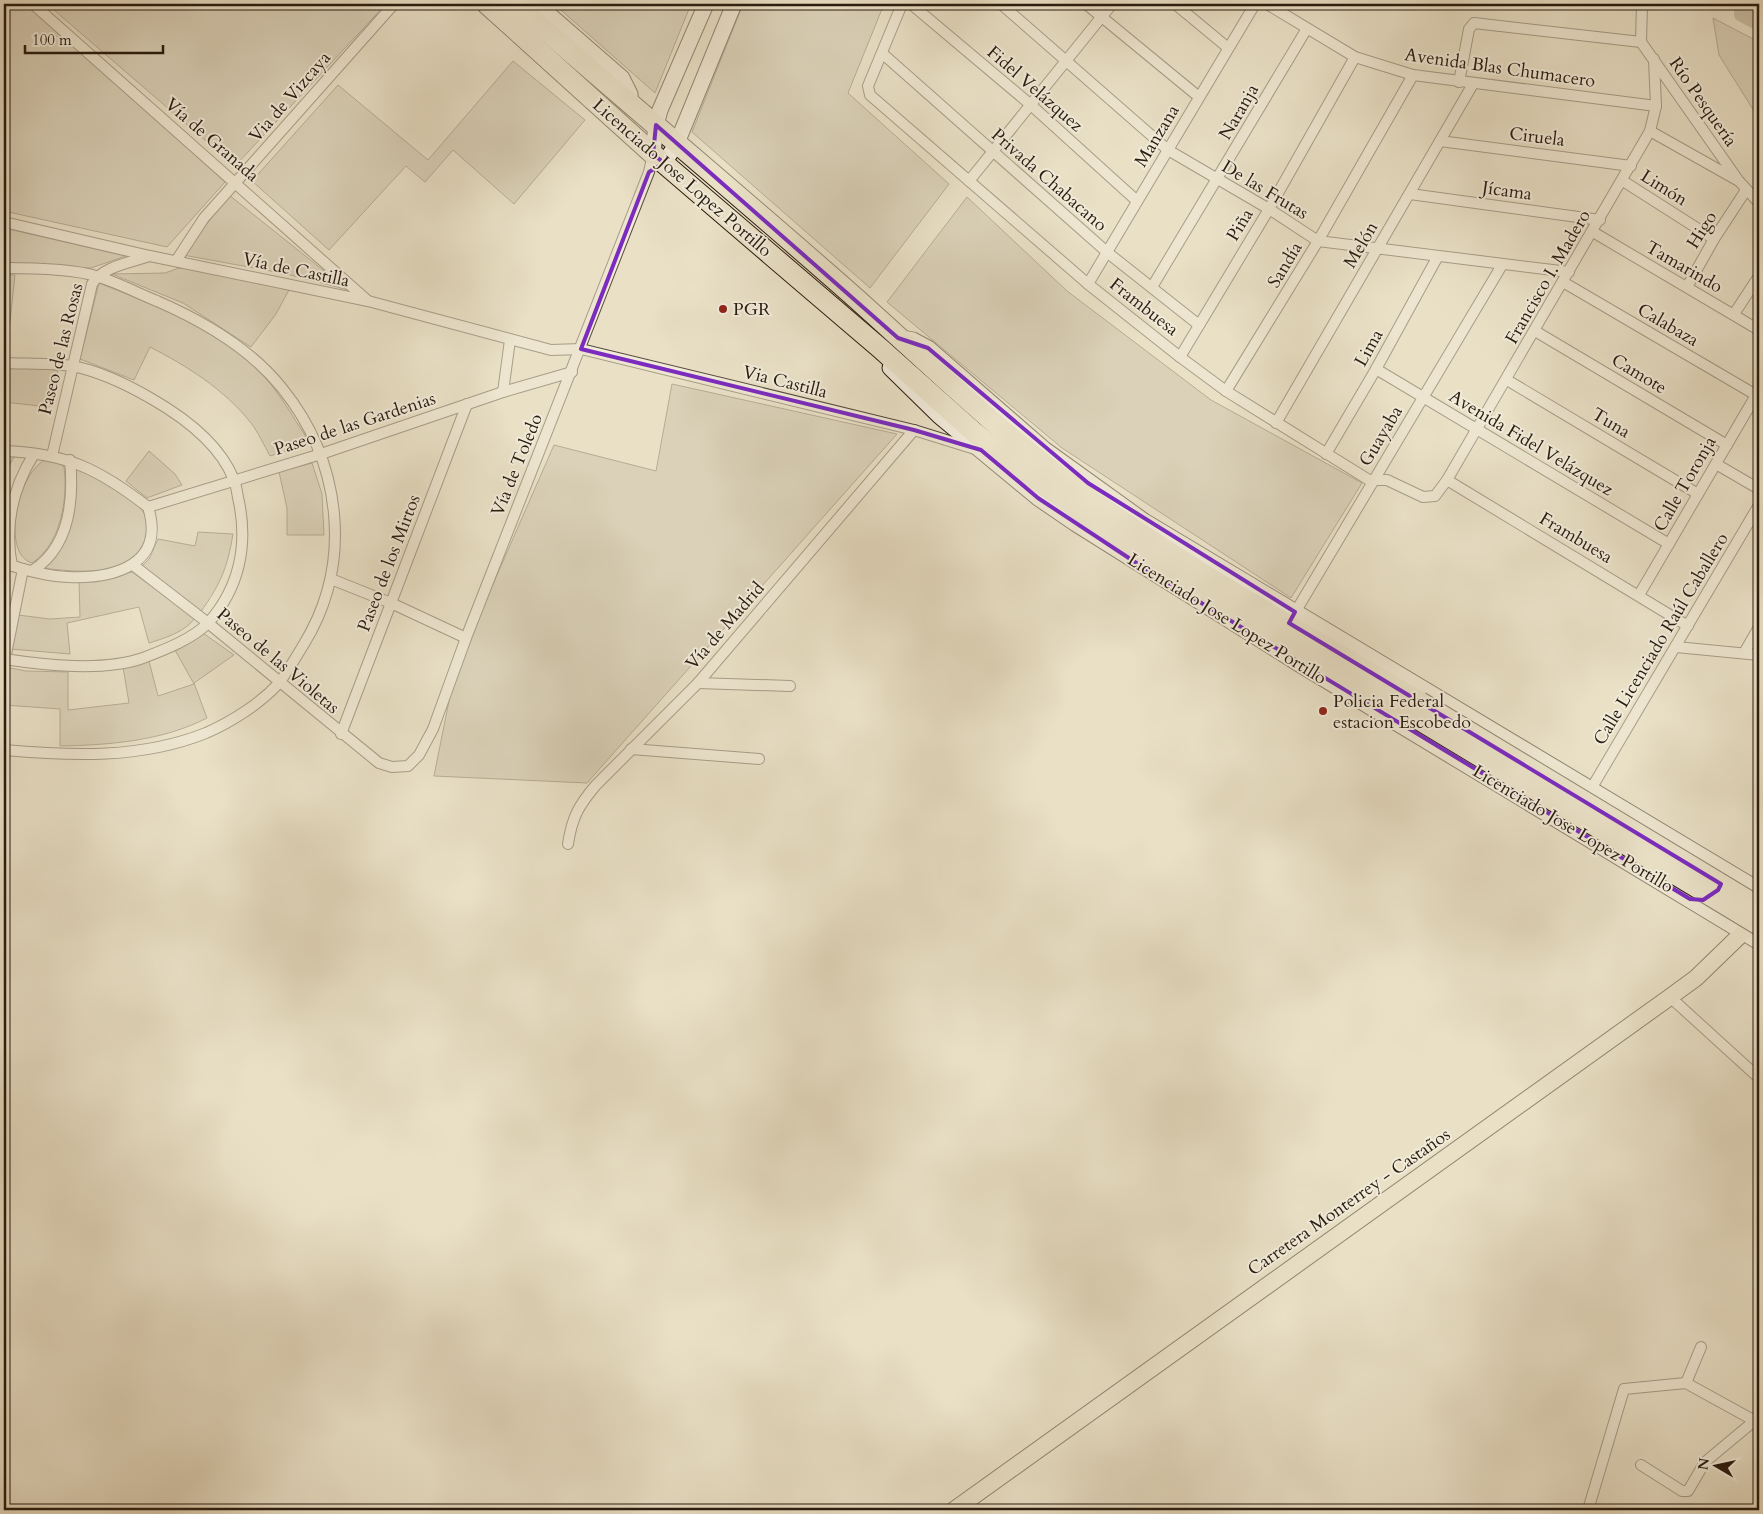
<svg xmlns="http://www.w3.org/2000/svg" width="1763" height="1514" font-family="Cardo,serif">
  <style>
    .green { fill: #c8bfa7; stroke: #786d5a }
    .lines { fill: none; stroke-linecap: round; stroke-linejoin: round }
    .river { stroke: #a89d87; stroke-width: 16 }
    .street-casing { stroke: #594c3c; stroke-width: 12 }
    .secondary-casing { stroke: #291b0e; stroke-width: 17 }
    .primary-casing { stroke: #291b0e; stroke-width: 18 }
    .highway-casing { stroke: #291b0e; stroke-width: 22 }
    .street { stroke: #f1ebda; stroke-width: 10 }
    .secondary { stroke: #f1ebda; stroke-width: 15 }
    .primary { stroke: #e9e0c6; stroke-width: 16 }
    .highway { stroke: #e9e0c6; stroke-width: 20 }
    .highway-bridge-casing { stroke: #291b0e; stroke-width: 22; stroke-linecap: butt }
    .highway-bridge { stroke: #e9e0c6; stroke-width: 20 }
    .marked { fill: none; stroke: #7b2cbf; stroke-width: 4; stroke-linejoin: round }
    .poi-dot { fill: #8f2418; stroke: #f1ebda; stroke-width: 2 }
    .labels { text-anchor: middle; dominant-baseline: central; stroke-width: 4; stroke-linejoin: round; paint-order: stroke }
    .street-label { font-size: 18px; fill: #291b0e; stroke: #f1ebda }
    .poi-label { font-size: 18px; fill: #291b0e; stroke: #f1ebda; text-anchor: start }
  </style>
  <rect width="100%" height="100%" fill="#e9e0c6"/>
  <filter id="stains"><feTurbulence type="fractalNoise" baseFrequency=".004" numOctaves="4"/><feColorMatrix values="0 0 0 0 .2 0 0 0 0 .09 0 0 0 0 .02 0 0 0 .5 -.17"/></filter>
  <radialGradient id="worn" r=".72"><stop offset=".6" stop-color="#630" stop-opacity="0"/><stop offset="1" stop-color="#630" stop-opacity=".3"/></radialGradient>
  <g class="green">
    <path d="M 4,4 L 27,4 L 225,182 L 167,247 L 4,211 Z"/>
    <path d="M 47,4 L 386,4 L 235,166 Z"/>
    <path d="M 554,4 L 691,4 L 655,93 Z"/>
    <path d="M 743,4 L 884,4 L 848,93 L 949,184 L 870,288 L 692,132 Z"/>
    <path d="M 1713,18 L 1759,42 L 1759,119 L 1719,55 Z"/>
    <path d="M 513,61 L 585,120 L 514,204 L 453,150 L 425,182 L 406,166 L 329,250 L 252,181 L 338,85 L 428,160 Z"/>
    <path d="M 229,195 L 348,290 L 287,274 L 183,255 Z"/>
    <path d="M 967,197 L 1067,291 L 1211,400 L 1362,483 L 1291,598 L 1062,448 L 887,302 Z"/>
    <path d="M 4,228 L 126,256 L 91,268 L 4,266 Z"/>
    <path d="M 179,268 L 197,269 L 290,288 L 276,314 L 251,347 L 183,303 L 112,274 L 165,273 Z"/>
    <path d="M 4,275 L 15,275 L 7,350 L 4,350 Z"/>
    <path d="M 99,283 C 161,308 230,332 273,387 C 287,405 298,426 311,444 L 270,456 C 264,445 258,432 251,423 C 224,389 187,366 150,347 L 134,380 L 80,359 Z"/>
    <path d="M 4,366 L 58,370 L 49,407 L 4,402 Z"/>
    <path d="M 672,384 L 897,434 L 587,783 L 434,776 L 455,671 L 554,445 L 656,471 Z"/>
    <path d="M 149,451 L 175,474 L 182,485 L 147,498 L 126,481 Z"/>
    <path d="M 18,453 L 12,460 L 4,480 L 4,454 Z"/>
    <path d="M 47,459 L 56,461 L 64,467 C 68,499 61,544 32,563 C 0,554 18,470 47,459 Z"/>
    <path d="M 312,463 L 322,494 L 324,535 L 287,535 L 287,508 L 279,472 Z"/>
    <path d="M 72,465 C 92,474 135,495 145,515 C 150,524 146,537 145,546 C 140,551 134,559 128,563 C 103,575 68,571 41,568 L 54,557 L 65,540 Z"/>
    <path d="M 198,532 L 233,534 C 227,569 221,583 200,613 L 140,568 L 149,559 L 158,539 L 195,546 Z"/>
    <path d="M 132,572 L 195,618 C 185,632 165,638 149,643 L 139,607 L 67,623 L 70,654 L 10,649 L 18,615 L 50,619 L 80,617 L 79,581 Z"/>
    <path d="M 203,633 L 234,655 L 194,683 L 207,718 C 162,741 110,745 60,746 L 60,709 L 4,705 L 5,667 L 26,671 L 68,672 L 68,710 L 129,703 L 123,667 L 149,661 L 158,696 L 194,684 L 175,650 Z"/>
  </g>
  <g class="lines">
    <path class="river" d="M 1742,4 L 1742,14 L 1759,23"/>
    <g class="street-casing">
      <g id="street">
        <path d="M 33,4 L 368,301"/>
        <path d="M 902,4 L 868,86 L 870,95 L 1088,284 L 1180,357 L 1226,391 L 1369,480 L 1387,480 L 1423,497 L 1435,496 L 1447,480 L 1650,131 L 1656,106 L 1654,59"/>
        <path d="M 911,4 L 1031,105 L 1137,201"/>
        <path d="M 1001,4 L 1168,150 L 1269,209 L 1318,241 L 1569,272"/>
        <path d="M 1086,4 L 1199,97"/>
        <path d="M 1175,4 L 1227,47"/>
        <path d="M 1267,4 L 1355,57 L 1413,75 L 1656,106"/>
        <path d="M 1641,42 L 1738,180 L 1759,203"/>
        <path d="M 1641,42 L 1642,4"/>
        <path d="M 883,54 L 1108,253 L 1199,325"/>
        <path d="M 1459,82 L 1469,29 L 1474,23 L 1641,42"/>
        <path d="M 1650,131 L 1737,180"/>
        <path d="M 1440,141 L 1631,166"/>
        <path d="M 969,181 L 1112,4"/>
        <path d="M 1623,181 L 1714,239"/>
        <path d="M 1410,194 L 1600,220"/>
        <path d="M 4,222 L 150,256 L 368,301 L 551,350 L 581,349 L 914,430 L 975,449"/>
        <path d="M 1593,232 L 1759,330"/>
        <path d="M 176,261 L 204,218 L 394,4"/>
        <path d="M 4,268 C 28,268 73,269 96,276 C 117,282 137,293 157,301 C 203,321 250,348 282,388 C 341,461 354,562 304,644 C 296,657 288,671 279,683 C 260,704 231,722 206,733 C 141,759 72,756 4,750"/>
        <path d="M 1563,282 L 1756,395"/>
        <path d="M 1088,284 L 1255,4"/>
        <path d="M 1152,287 L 1306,30"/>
        <path d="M 1687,287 L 1714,239 L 1746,190"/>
        <path d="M 1734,314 L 1759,276"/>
        <path d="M 1535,331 L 1727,445"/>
        <path d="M 1180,357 L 1269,209 L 1355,57"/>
        <path d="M 4,363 C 26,364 50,363 72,366 C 99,371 128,385 152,399 C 185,418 220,444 234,480 C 237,487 237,495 239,502 C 248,546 239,588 209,622 C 193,639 164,650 143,658 C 103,672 44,665 4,659"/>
        <path d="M 1376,369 L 1669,544"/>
        <path d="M 1507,380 L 1698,494"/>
        <path d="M 1226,391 L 1318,241 L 1413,75"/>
        <path d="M 503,392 L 510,340"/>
        <path d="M 1276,423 L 1473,84"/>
        <path d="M 4,451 C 66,453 99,469 148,507 C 166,564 115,579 68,577 C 46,576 24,570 4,563"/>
        <path d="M 1326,454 L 1376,369 L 1438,256"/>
        <path d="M 52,456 L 92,284 C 103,266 130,263 149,256"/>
        <path d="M 1716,464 L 1759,489"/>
        <path d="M 1447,480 L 1688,626"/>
        <path d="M 148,507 L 321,454 L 503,392 L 572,372"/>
        <path d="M 133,565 L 208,623 L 379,763 L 392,767 L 408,766 L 419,755 L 433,729 L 466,638 L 649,172 L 653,154"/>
        <path d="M 12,566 C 4,525 12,489 34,454"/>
        <path d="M 32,571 C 70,547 74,501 70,460"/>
        <path d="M 331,579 L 391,603 L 466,638"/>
        <path d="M 1639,595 L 1759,390"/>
        <path d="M 1293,616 L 1502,265"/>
        <path d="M 1676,647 L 1759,655"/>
        <path d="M 1744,653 L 1759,627"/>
        <path d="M 4,664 L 23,569"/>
        <path d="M 698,683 L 790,686"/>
        <path d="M 341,734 L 467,404"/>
        <path d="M 631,749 L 759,759"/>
        <path d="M 1591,789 L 1759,505"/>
        <path d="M 568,844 C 572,817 579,805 596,785 L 698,683 L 914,430"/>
        <path d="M 1670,997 L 1759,1078"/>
        <path d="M 1686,1383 L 1701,1347"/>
        <path d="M 1641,1465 L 1682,1491 L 1688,1491 L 1705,1462 L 1759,1417"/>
        <path d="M 1588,1510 L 1624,1389 L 1686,1383 L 1755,1421"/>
      </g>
    </g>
    <g class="secondary-casing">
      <g id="secondary">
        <path d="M 537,4 L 622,78 L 630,94 L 631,106"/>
        <path d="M 653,154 L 656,125 L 660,110 L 706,4"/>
        <path d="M 664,163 L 677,143 L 734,4"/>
        <path d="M 902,338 L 913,340 L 928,348 L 1044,449 L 1144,521 L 1759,890"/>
        <path d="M 890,368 L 939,416 L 1038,498 L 1076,524 L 1299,664 L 1759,942"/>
      </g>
    </g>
    <g class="primary-casing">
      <path id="primary" d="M 954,1510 L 1670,997 L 1696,978 L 1759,917"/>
    </g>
    <g class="highway-casing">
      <g id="highway">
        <path d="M 487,4 L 653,154 L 881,349 L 975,433 L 1030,476 L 1153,561 L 1411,715"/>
        <path d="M 515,4 C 626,101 740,196 851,294 C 924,359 994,428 1073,486 C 1182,567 1303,632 1420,702"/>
      </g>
    </g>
    <use href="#street" class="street"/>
    <use href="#secondary" class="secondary"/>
    <use href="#primary" class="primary"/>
    <use href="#highway" class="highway"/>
    <g class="highway-bridge-casing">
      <g id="highway-bridge">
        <path d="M 1420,702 L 1759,907"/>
        <path d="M 1411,715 L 1759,925"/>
      </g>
    </g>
    <use href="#highway-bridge" class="highway-bridge"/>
  </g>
  <path d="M0 0H1763V1514H0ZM 656,125 L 898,338 L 928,348 L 1088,483 L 1295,612 L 1289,623 L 1721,884 L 1718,890 L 1703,900 L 1690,899 L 1147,570 L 1038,498 L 981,450 L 914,430 L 581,349 L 649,172 L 664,163 L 653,154 Z" fill="#e9e0c6" fill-opacity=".55" fill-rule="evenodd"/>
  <path class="marked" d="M 656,125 L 898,338 L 928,348 L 1088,483 L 1295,612 L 1289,623 L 1721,884 L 1718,890 L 1703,900 L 1690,899 L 1147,570 L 1038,498 L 981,450 L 914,430 L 581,349 L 649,172 L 664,163 L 653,154 Z"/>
  <g class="poi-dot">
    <circle cx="723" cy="309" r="5"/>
    <circle cx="1323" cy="711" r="5"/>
  </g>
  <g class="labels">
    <g class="street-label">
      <text transform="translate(1500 68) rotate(8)">Avenida Blas Chumacero</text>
      <text transform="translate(1035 89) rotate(41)">Fidel Velázquez</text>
      <text transform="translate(290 97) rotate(-49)">Via de Vizcaya</text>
      <text transform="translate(1703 102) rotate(55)">Río Pesquería</text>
      <text transform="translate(1239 112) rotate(-60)">Naranja</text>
      <text transform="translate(1157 136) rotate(-59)">Manzana</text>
      <text transform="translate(1537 137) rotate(7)">Ciruela</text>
      <text transform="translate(212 140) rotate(41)">Vía de Granada</text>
      <text transform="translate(682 178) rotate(41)">Licenciado Jose Lopez Portillo</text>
      <text transform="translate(1049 180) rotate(41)">Privada Chabacano</text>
      <text transform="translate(1664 188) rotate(32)">Limón</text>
      <text transform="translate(1265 190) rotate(31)">De las Frutas</text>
      <text transform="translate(1507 191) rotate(8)">Jícama</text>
      <text transform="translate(1240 225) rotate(-59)">Piña</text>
      <text transform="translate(1702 230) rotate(-58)">Higo</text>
      <text transform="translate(1361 245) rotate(-60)">Melón</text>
      <text transform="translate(1285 265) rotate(-59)">Sandía</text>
      <text transform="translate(1684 267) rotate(30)">Tamarindo</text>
      <text transform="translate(296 270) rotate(12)">Vía de Castilla</text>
      <text transform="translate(1548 277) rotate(-60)">Francisco I. Madero</text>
      <text transform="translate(1144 307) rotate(38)">Frambuesa</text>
      <text transform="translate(1668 325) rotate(30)">Calabaza</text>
      <text transform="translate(1369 348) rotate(-61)">Lima</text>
      <text transform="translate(61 349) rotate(-76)">Paseo de las Rosas</text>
      <text transform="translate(1639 374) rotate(31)">Camote</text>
      <text transform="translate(785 382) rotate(14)">Via Castilla</text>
      <text transform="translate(1611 423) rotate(31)">Tuna</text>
      <text transform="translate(355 424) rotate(-18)">Paseo de las Gardenias</text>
      <text transform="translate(1381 436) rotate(-59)">Guayaba</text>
      <text transform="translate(1531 443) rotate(31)">Avenida Fidel Velázquez</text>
      <text transform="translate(517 465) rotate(-68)">Vía de Toledo</text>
      <text transform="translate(1685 484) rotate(-60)">Calle Toronja</text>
      <text transform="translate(1576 538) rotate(31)">Frambuesa</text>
      <text transform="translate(389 563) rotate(-69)">Paseo de los Mirtos</text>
      <text transform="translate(1227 619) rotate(32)">Licenciado Jose Lopez Portillo</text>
      <text transform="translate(725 626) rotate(-49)">Vía de Madrid</text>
      <text transform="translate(1661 639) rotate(-59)">Calle Licenciado Raúl Caballero</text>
      <text transform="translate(278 661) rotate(40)">Paseo de las Violetas</text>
      <text transform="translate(1573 829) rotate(31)">Licenciado Jose Lopez Portillo</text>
      <text transform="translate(1349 1202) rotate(-35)">Carretera Monterrey - Castaños</text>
    </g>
    <g class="poi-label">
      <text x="733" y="309">PGR</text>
      <text x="1333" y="701">Policia Federal<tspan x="1333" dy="21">estacion Escobedo</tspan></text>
    </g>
  </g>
  <rect width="1763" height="1514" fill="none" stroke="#e9e0c6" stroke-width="20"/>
  <rect x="5" y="5" width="1753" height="1504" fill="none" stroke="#291b0e" stroke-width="2.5"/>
  <rect x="10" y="10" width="1743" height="1494" fill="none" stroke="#291b0e"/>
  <g transform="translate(1716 1466) rotate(279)" stroke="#f1ebda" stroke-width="4" paint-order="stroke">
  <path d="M0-4L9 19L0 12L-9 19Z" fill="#291b0e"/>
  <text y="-8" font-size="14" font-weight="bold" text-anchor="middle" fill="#291b0e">N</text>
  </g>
  <path d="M25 45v8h138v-8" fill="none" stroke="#291b0e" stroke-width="2.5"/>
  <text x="32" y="45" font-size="15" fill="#291b0e" stroke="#f1ebda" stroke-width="4" paint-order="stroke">100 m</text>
  <rect width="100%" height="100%" filter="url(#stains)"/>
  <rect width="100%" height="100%" fill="url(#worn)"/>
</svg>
